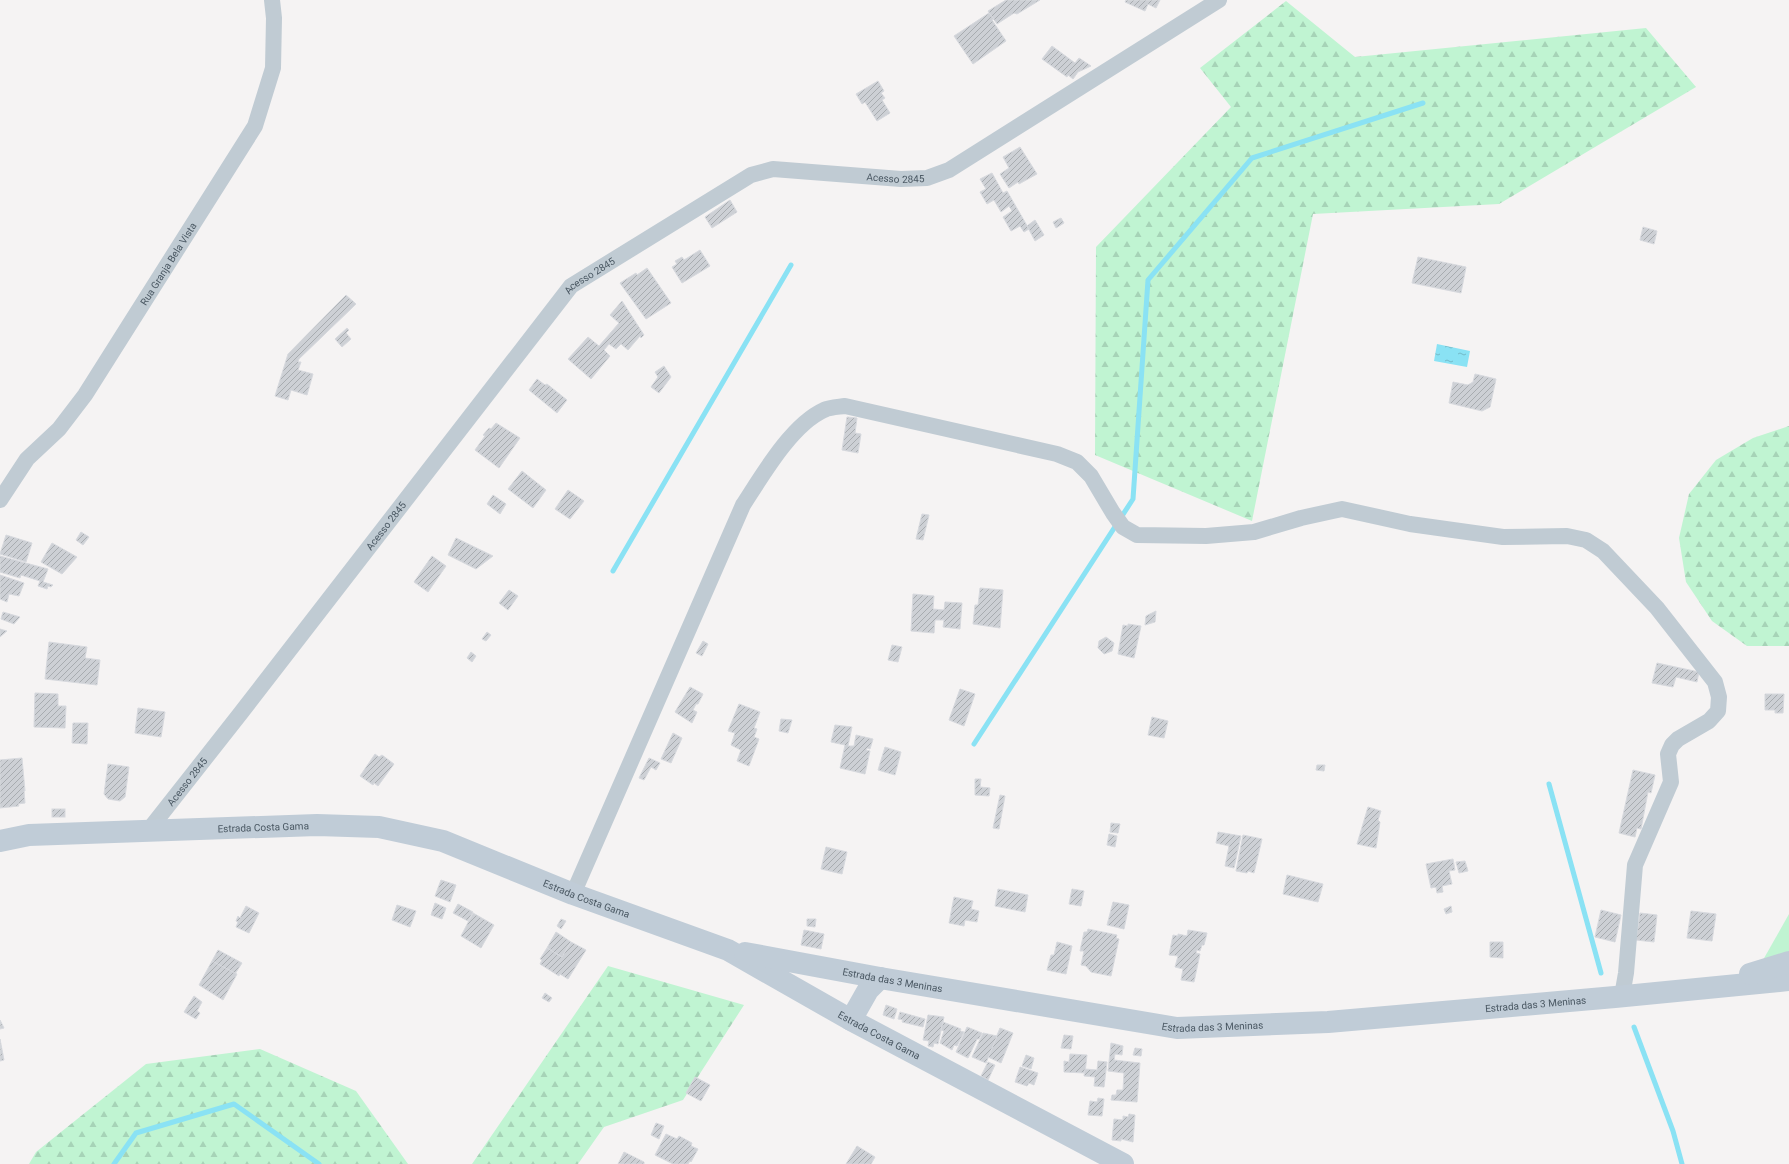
<svg xmlns="http://www.w3.org/2000/svg" width="1789" height="1164" font-family="Roboto,sans-serif">
  <style>
    .green { fill: #c0f4d2 }
    .forest { fill: url(#forest-firs) }
    .water { fill: url(#water-ripples) }
    .lines { fill: none; stroke-linecap: round; stroke-linejoin: round }
    .stream { stroke: #8ae2f4; stroke-width: 5 }
    .building { fill: url(#building-hatch); stroke: #d7d9de }
    .minor { stroke: #c0cbd3; stroke-width: 16 }
    .secondary { stroke: #c0ccd7; stroke-width: 22 }
    .labels { text-anchor: middle; dominant-baseline: central; stroke-width: 3; stroke-linejoin: round; paint-order: stroke }
    .street-label { font-size: 10px; fill: #495762; stroke: #fff }
  </style>
  <defs>
    <pattern id="forest-firs" width="22" height="20" patternUnits="userSpaceOnUse"><rect width="22" height="20" fill="#c0f4d2"/><path d="M5 1l3.5 6h-7zM16 11l3.5 6h-7z" fill="#a6d3b7"/></pattern>
    <pattern id="water-ripples" width="26" height="14" patternUnits="userSpaceOnUse"><rect width="26" height="14" fill="#8ae2f4"/><path d="M2 4q2-2 4 0t4 0M15 11q2-2 4 0t4 0" fill="none" stroke="#73bac9"/></pattern>
    <pattern id="building-hatch" width="6" height="6" patternUnits="userSpaceOnUse"><rect width="6" height="6" fill="#cdd0d5"/><path d="M-1 1l2-2M0 6l6-6M5 7l2-2" fill="none" stroke="#a8acb0"/></pattern>
  </defs>
  <rect width="100%" height="100%" fill="#f5f3f3"/>
  <path class="green" d="M 1789,914 L 1789,953 L 1763,960 Z"/>
  <g class="forest">
    <path d="M 1286,1 L 1355,57 L 1646,28 L 1696,87 L 1499,204 L 1313,214 L 1252,521 L 1095,455 L 1096,247 L 1231,107 L 1200,68 Z"/>
    <path d="M 1789,426 L 1789,646 L 1747,646 L 1712,621 L 1686,582 L 1679,538 L 1689,494 L 1716,460 L 1753,438 Z"/>
    <path d="M 608,966 L 744,1005 L 683,1100 L 604,1127 L 578,1164 L 472,1164 Z"/>
    <path d="M 260,1049 L 356,1091 L 408,1164 L 29,1164 L 36,1152 L 146,1064 Z"/>
  </g>
  <path class="water" d="M 1437,344 L 1470,351 L 1467,367 L 1434,361 Z"/>
  <g class="lines">
    <g class="stream">
      <path d="M 613,571 L 791,265"/>
      <path d="M 974,744 L 1133,499 L 1148,280 L 1252,158 L 1423,103"/>
      <path d="M 1549,784 L 1601,973"/>
      <path d="M 1634,1027 L 1673,1131 L 1682,1164"/>
      <path d="M 114,1164 L 136,1133 L 234,1104 L 319,1164"/>
    </g>
  </g>
  <g class="building">
    <path d="M 1006,0 L 1040,0 L 1017,14 L 1014,13 L 997,24 L 988,11 Z"/>
    <path d="M 1126,0 L 1160,0 L 1156,8 L 1148,4 L 1145,11 L 1125,2 Z"/>
    <path d="M 989,13 L 994,19 L 992,20 L 1006,41 L 973,64 L 954,36 Z"/>
    <path d="M 1052,46 L 1075,63 L 1079,58 L 1091,66 L 1078,72 L 1073,79 L 1068,75 L 1067,77 L 1042,59 Z"/>
    <path d="M 878,81 L 884,91 L 881,93 L 885,98 L 882,100 L 890,113 L 877,121 L 865,102 L 862,104 L 856,94 Z"/>
    <path d="M 1020,147 L 1037,174 L 1019,184 L 1018,182 L 1009,188 L 1000,174 L 1009,168 L 1003,157 Z"/>
    <path d="M 992,173 L 1003,193 L 1007,191 L 1029,229 L 1024,232 L 1020,226 L 1011,231 L 1003,217 L 1012,211 L 1009,206 L 1001,212 L 994,200 L 987,204 L 980,192 L 986,189 L 980,179 Z"/>
    <path d="M 730,200 L 737,212 L 712,228 L 705,217 Z"/>
    <path d="M 1061,218 L 1064,223 L 1056,228 L 1053,222 Z"/>
    <path d="M 1035,220 L 1044,235 L 1035,241 L 1027,226 Z"/>
    <path d="M 1643,227 L 1657,231 L 1654,244 L 1640,240 Z"/>
    <path d="M 700,250 L 710,266 L 682,283 L 672,267 L 677,264 L 675,261 L 682,257 L 684,260 Z"/>
    <path d="M 1418,257 L 1466,267 L 1461,293 L 1412,283 Z"/>
    <path d="M 647,268 L 671,303 L 646,319 L 620,283 L 636,273 L 637,275 Z"/>
    <path d="M 346,295 L 356,304 L 299,359 L 298,362 L 301,362 L 298,370 L 313,374 L 307,395 L 291,390 L 288,400 L 275,396 L 288,354 Z"/>
    <path d="M 622,301 L 644,335 L 641,338 L 640,336 L 628,350 L 621,344 L 616,349 L 609,344 L 604,350 L 610,356 L 591,379 L 568,359 L 588,337 L 599,346 L 619,323 L 610,315 Z"/>
    <path d="M 347,328 L 349,330 L 346,333 L 351,339 L 342,347 L 335,339 Z"/>
    <path d="M 664,366 L 671,377 L 659,393 L 651,387 L 658,377 L 655,372 Z"/>
    <path d="M 1475,374 L 1496,379 L 1490,407 L 1482,411 L 1449,403 L 1453,382 L 1468,385 L 1473,382 Z"/>
    <path d="M 537,379 L 545,385 L 547,384 L 567,400 L 557,413 L 529,390 Z"/>
    <path d="M 847,417 L 857,418 L 855,433 L 861,434 L 858,453 L 842,450 Z"/>
    <path d="M 496,423 L 520,438 L 499,468 L 475,450 L 485,436 L 483,435 L 489,428 L 491,429 Z"/>
    <path d="M 522,471 L 546,490 L 533,508 L 508,489 Z"/>
    <path d="M 568,490 L 584,501 L 570,519 L 555,509 Z"/>
    <path d="M 493,495 L 506,504 L 500,514 L 487,504 Z"/>
    <path d="M 922,514 L 929,515 L 923,540 L 916,539 Z"/>
    <path d="M 81,532 L 89,537 L 83,545 L 76,540 Z"/>
    <path d="M 6,535 L 32,543 L 26,562 L 0,554 Z"/>
    <path d="M 456,538 L 493,556 L 476,569 L 448,555 Z"/>
    <path d="M 52,543 L 77,557 L 62,574 L 41,562 Z"/>
    <path d="M 0,556 L 48,569 L 43,582 L 53,585 L 51,587 L 48,586 L 47,589 L 38,586 L 40,581 L 21,575 L 20,578 L 0,572 Z"/>
    <path d="M 432,556 L 446,566 L 428,592 L 414,582 Z"/>
    <path d="M 0,575 L 24,583 L 19,596 L 9,594 L 7,602 L 0,599 Z"/>
    <path d="M 980,588 L 1003,590 L 1000,628 L 973,624 L 975,605 L 978,605 Z"/>
    <path d="M 509,590 L 518,596 L 508,610 L 499,603 Z"/>
    <path d="M 913,594 L 934,596 L 933,609 L 944,610 L 945,602 L 962,603 L 960,629 L 943,627 L 944,620 L 935,620 L 934,633 L 911,631 Z"/>
    <path d="M 1156,611 L 1155,622 L 1145,625 L 1146,616 Z"/>
    <path d="M 3,612 L 20,617 L 14,624 L 1,619 Z"/>
    <path d="M 1128,624 L 1141,626 L 1134,658 L 1118,654 L 1123,625 L 1128,626 Z"/>
    <path d="M 0,629 L 7,631 L 0,637 Z"/>
    <path d="M 487,632 L 491,635 L 486,641 L 482,639 Z"/>
    <path d="M 1106,637 L 1114,643 L 1112,651 L 1104,654 L 1098,648 L 1099,641 Z"/>
    <path d="M 703,641 L 708,644 L 702,656 L 696,653 Z"/>
    <path d="M 49,642 L 87,647 L 85,658 L 100,660 L 97,685 L 45,679 Z"/>
    <path d="M 892,645 L 902,647 L 898,662 L 888,660 Z"/>
    <path d="M 471,652 L 476,656 L 472,662 L 467,658 Z"/>
    <path d="M 1657,663 L 1699,672 L 1697,682 L 1676,677 L 1673,687 L 1652,683 Z"/>
    <path d="M 690,687 L 703,694 L 698,704 L 696,704 L 693,710 L 697,712 L 692,723 L 675,712 Z"/>
    <path d="M 960,689 L 975,694 L 964,726 L 949,720 Z"/>
    <path d="M 35,693 L 58,694 L 58,706 L 66,706 L 65,728 L 34,727 Z"/>
    <path d="M 1765,694 L 1784,694 L 1783,713 L 1775,713 L 1775,710 L 1765,710 Z"/>
    <path d="M 739,704 L 760,712 L 754,728 L 757,729 L 754,737 L 759,739 L 749,766 L 737,761 L 741,750 L 731,745 L 735,733 L 728,731 Z"/>
    <path d="M 138,708 L 165,712 L 161,737 L 135,733 Z"/>
    <path d="M 1152,717 L 1168,721 L 1164,738 L 1148,735 Z"/>
    <path d="M 781,719 L 792,720 L 788,733 L 779,731 Z"/>
    <path d="M 73,723 L 88,723 L 87,744 L 72,743 Z"/>
    <path d="M 835,725 L 852,727 L 848,746 L 854,746 L 856,735 L 873,739 L 870,749 L 867,748 L 866,750 L 870,751 L 865,774 L 840,768 L 845,745 L 831,742 Z"/>
    <path d="M 673,733 L 682,738 L 671,763 L 661,759 Z"/>
    <path d="M 885,747 L 901,752 L 895,775 L 878,770 Z"/>
    <path d="M 375,754 L 379,757 L 382,755 L 394,764 L 378,786 L 374,783 L 373,785 L 360,776 Z"/>
    <path d="M 22,758 L 25,791 L 24,791 L 25,803 L 18,804 L 19,806 L 0,808 L 0,760 Z"/>
    <path d="M 649,758 L 660,763 L 656,770 L 651,767 L 644,780 L 639,778 Z"/>
    <path d="M 108,764 L 129,767 L 125,797 L 120,801 L 108,799 L 104,794 Z"/>
    <path d="M 1317,765 L 1325,765 L 1324,771 L 1316,770 Z"/>
    <path d="M 1633,770 L 1655,775 L 1651,793 L 1648,792 L 1641,829 L 1637,828 L 1635,837 L 1619,833 Z"/>
    <path d="M 975,779 L 981,779 L 980,787 L 990,788 L 989,796 L 975,795 Z"/>
    <path d="M 1000,795 L 1005,796 L 999,829 L 993,828 Z"/>
    <path d="M 1368,807 L 1381,811 L 1378,820 L 1380,822 L 1376,848 L 1357,844 Z"/>
    <rect x="52" y="809" width="13" height="8"/>
    <path d="M 1111,823 L 1120,824 L 1118,833 L 1110,832 Z"/>
    <path d="M 1218,832 L 1241,836 L 1234,868 L 1225,866 L 1229,846 L 1216,843 Z"/>
    <path d="M 1109,834 L 1117,836 L 1115,847 L 1107,845 Z"/>
    <path d="M 1243,835 L 1262,839 L 1254,873 L 1248,871 L 1247,873 L 1236,871 Z"/>
    <path d="M 826,847 L 847,852 L 842,874 L 821,869 Z"/>
    <path d="M 1453,859 L 1455,870 L 1449,871 L 1452,884 L 1442,886 L 1443,892 L 1437,893 L 1436,887 L 1431,888 L 1426,864 Z"/>
    <path d="M 1465,861 L 1468,871 L 1459,873 L 1456,862 Z"/>
    <path d="M 1287,875 L 1323,884 L 1318,902 L 1283,894 Z"/>
    <path d="M 441,880 L 456,885 L 450,902 L 435,896 Z"/>
    <path d="M 998,889 L 1028,895 L 1025,912 L 995,906 Z"/>
    <path d="M 1072,889 L 1084,891 L 1081,906 L 1069,904 Z"/>
    <path d="M 954,897 L 973,901 L 971,909 L 979,911 L 977,922 L 965,920 L 964,926 L 949,923 Z"/>
    <path d="M 1113,902 L 1129,905 L 1124,929 L 1107,925 Z"/>
    <path d="M 435,903 L 446,908 L 442,919 L 431,915 Z"/>
    <path d="M 458,904 L 473,912 L 468,921 L 453,913 Z"/>
    <path d="M 397,905 L 416,911 L 410,927 L 392,920 Z"/>
    <path d="M 246,906 L 259,913 L 249,933 L 236,927 L 238,922 L 236,921 L 238,916 L 240,918 Z"/>
    <path d="M 1451,906 L 1452,912 L 1446,914 L 1444,909 Z"/>
    <path d="M 1601,910 L 1621,915 L 1615,942 L 1595,937 Z"/>
    <path d="M 1691,911 L 1716,914 L 1712,941 L 1687,938 Z"/>
    <path d="M 473,913 L 494,925 L 481,948 L 461,936 Z"/>
    <path d="M 1640,913 L 1657,915 L 1654,942 L 1636,940 Z"/>
    <path d="M 561,919 L 566,921 L 561,929 L 557,926 Z"/>
    <path d="M 807,919 L 816,919 L 815,927 L 807,926 Z"/>
    <path d="M 1088,929 L 1117,935 L 1116,938 L 1119,939 L 1111,976 L 1091,972 L 1086,966 L 1081,965 L 1084,951 L 1080,951 L 1084,932 L 1087,932 Z"/>
    <path d="M 804,930 L 824,934 L 821,949 L 801,945 Z"/>
    <path d="M 1188,930 L 1207,933 L 1204,945 L 1202,945 L 1200,951 L 1197,950 L 1196,953 L 1200,954 L 1194,982 L 1181,980 L 1183,969 L 1175,967 L 1178,956 L 1169,955 L 1173,935 L 1178,936 L 1178,934 L 1187,936 Z"/>
    <path d="M 556,932 L 571,942 L 562,957 L 547,948 Z"/>
    <path d="M 571,942 L 586,950 L 568,979 L 560,974 L 559,976 L 540,964 L 542,960 L 540,959 L 547,948 L 562,957 Z"/>
    <path d="M 1057,942 L 1072,946 L 1066,974 L 1047,970 L 1051,955 L 1054,955 Z"/>
    <path d="M 1490,942 L 1503,942 L 1503,958 L 1490,957 Z"/>
    <path d="M 218,950 L 242,963 L 235,974 L 212,961 Z"/>
    <path d="M 212,961 L 237,974 L 223,1000 L 199,985 Z"/>
    <path d="M 545,993 L 552,998 L 549,1002 L 542,998 Z"/>
    <path d="M 194,996 L 202,1002 L 197,1011 L 200,1013 L 196,1019 L 184,1012 Z"/>
    <path d="M 886,1005 L 897,1009 L 894,1019 L 883,1015 Z"/>
    <path d="M 900,1012 L 925,1019 L 923,1027 L 902,1022 L 903,1020 L 898,1019 Z"/>
    <path d="M 928,1015 L 944,1017 L 938,1044 L 934,1043 L 933,1047 L 928,1046 L 929,1041 L 923,1040 Z"/>
    <path d="M 0,1020 L 4,1028 L 0,1029 Z"/>
    <path d="M 943,1022 L 961,1029 L 960,1031 L 964,1032 L 957,1046 L 954,1045 L 952,1050 L 940,1043 L 944,1031 L 941,1030 Z"/>
    <path d="M 967,1027 L 982,1033 L 979,1039 L 977,1039 L 968,1058 L 956,1052 Z"/>
    <path d="M 1000,1028 L 1013,1033 L 1001,1063 L 988,1057 Z"/>
    <path d="M 983,1033 L 997,1036 L 986,1063 L 972,1057 Z"/>
    <path d="M 1064,1035 L 1073,1036 L 1071,1049 L 1061,1048 Z"/>
    <path d="M 0,1039 L 4,1060 L 0,1061 Z"/>
    <path d="M 1111,1043 L 1123,1046 L 1122,1055 L 1115,1054 L 1114,1060 L 1140,1063 L 1137,1102 L 1111,1100 L 1112,1095 L 1116,1095 L 1117,1090 L 1123,1090 L 1124,1073 L 1108,1071 Z"/>
    <path d="M 1135,1048 L 1142,1049 L 1141,1056 L 1133,1055 Z"/>
    <path d="M 1070,1054 L 1087,1055 L 1085,1073 L 1064,1072 L 1064,1061 L 1069,1062 Z"/>
    <path d="M 1026,1055 L 1034,1058 L 1031,1069 L 1022,1066 Z"/>
    <path d="M 1098,1061 L 1107,1062 L 1104,1087 L 1094,1086 L 1095,1077 L 1084,1076 L 1085,1069 L 1097,1070 Z"/>
    <path d="M 988,1062 L 995,1065 L 988,1080 L 981,1076 Z"/>
    <path d="M 1020,1067 L 1038,1073 L 1034,1085 L 1029,1083 L 1027,1086 L 1015,1082 Z"/>
    <path d="M 695,1077 L 710,1085 L 701,1101 L 686,1093 Z"/>
    <path d="M 1098,1098 L 1104,1099 L 1102,1116 L 1088,1115 L 1090,1101 L 1097,1102 Z"/>
    <path d="M 1129,1114 L 1135,1115 L 1133,1142 L 1121,1139 L 1121,1141 L 1112,1140 L 1114,1119 L 1123,1120 L 1123,1116 L 1128,1117 Z"/>
    <path d="M 656,1123 L 664,1126 L 659,1139 L 651,1135 Z"/>
    <path d="M 666,1134 L 677,1139 L 679,1136 L 692,1143 L 691,1146 L 698,1149 L 691,1162 L 690,1161 L 688,1164 L 673,1164 L 655,1155 Z"/>
    <path d="M 857,1146 L 875,1157 L 871,1164 L 846,1164 Z"/>
    <path d="M 624,1152 L 644,1162 L 644,1164 L 618,1164 Z"/>
  </g>
  <g class="lines">
    <g class="minor">
      <path id="s1" d="M 0,500 L 27,459 L 59,429 L 85,395 L 255,126 L 273,68 L 274,18 L 272,0"/>
      <path id="s2" d="M 148,831 L 240,714 L 571,286 L 751,175 L 773,169 L 901,179 L 927,178 L 949,170 L 1219,0"/>
      <path d="M 573,894 L 743,505 C 762,476 791,425 824,410 C 830,407 838,407 845,406 L 1057,454 L 1077,462 L 1091,476 L 1113,513 L 1123,527 L 1137,535 L 1206,536 L 1254,532 L 1301,518 L 1342,509 L 1410,524 L 1503,537 L 1567,536 L 1586,540 L 1603,551 L 1657,608 L 1715,682 L 1719,697 L 1718,711 L 1709,721 L 1678,739 L 1672,745 L 1668,754 L 1671,782 L 1635,865 L 1626,973 L 1622,996"/>
    </g>
    <g class="secondary">
      <path id="s3" d="M 0,841 L 29,835 L 317,825 L 379,827 L 443,841 L 573,894 L 728,950 L 851,1020 L 1123,1164"/>
      <path id="s4" d="M 745,953 L 880,978 L 1177,1028 L 1328,1022 L 1615,997 L 1789,980"/>
      <path d="M 1750,974 L 1789,962"/>
      <path d="M 851,1020 L 868,990 L 880,978"/>
    </g>
  </g>
  <g class="labels">
    <g class="street-label">
      <text stroke="none"><textPath href="#s2" startOffset="1047">Acesso 2845</textPath></text>
      <text stroke="none"><textPath href="#s1" startOffset="291">Rua Granja Bela Vista</textPath></text>
      <text stroke="none"><textPath href="#s2" startOffset="711">Acesso 2845</textPath></text>
      <text stroke="none"><textPath href="#s2" startOffset="387">Acesso 2845</textPath></text>
      <text stroke="none"><textPath href="#s2" startOffset="63">Acesso 2845</textPath></text>
      <text stroke="none"><textPath href="#s3" startOffset="264">Estrada Costa Gama</textPath></text>
      <text stroke="none"><textPath href="#s3" startOffset="600">Estrada Costa Gama</textPath></text>
      <text stroke="none"><textPath href="#s4" startOffset="150">Estrada das 3 Meninas</textPath></text>
      <text stroke="none"><textPath href="#s4" startOffset="798">Estrada das 3 Meninas</textPath></text>
      <text stroke="none"><textPath href="#s4" startOffset="474">Estrada das 3 Meninas</textPath></text>
      <text stroke="none"><textPath href="#s3" startOffset="924">Estrada Costa Gama</textPath></text>
    </g>
  </g>
</svg>
